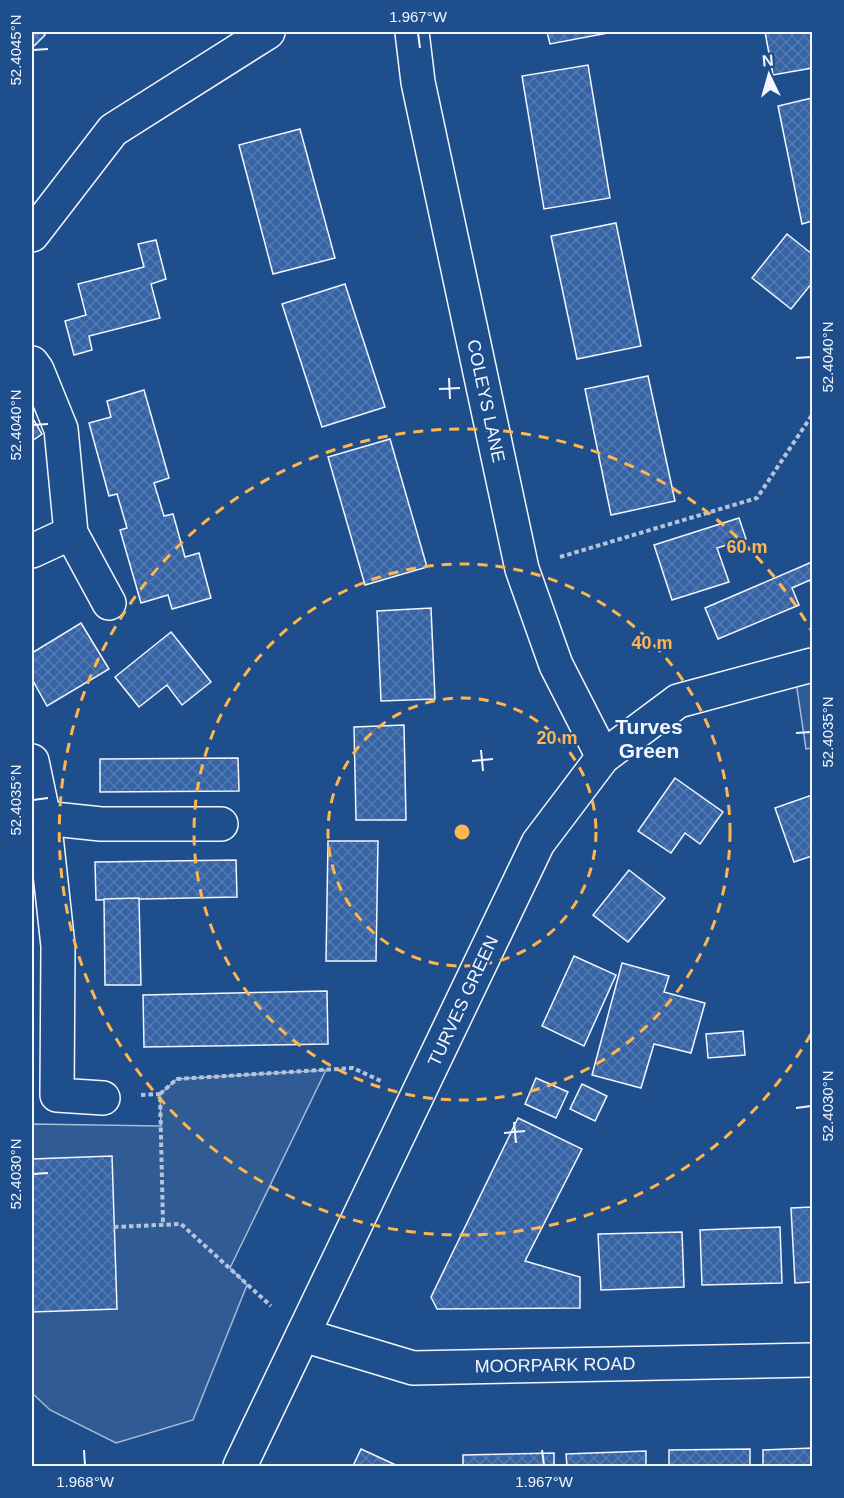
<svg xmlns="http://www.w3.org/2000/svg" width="844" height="1498" font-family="Arial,sans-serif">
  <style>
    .built { fill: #305b95; stroke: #a8bbd7; stroke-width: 1.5 }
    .building { fill: url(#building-cross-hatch); stroke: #f2f6ff; stroke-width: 1.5 }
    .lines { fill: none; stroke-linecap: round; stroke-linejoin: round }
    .minor-casing { stroke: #f2f6ff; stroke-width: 36 }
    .path { stroke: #b3c4dc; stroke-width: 4; stroke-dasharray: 4.5 3; stroke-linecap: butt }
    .minor { stroke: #1f4e8c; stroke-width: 33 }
    .ticks { fill: none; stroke: #f2f6ff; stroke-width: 2 }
    .ring { fill: none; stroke: #ffb74d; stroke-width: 3; stroke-dasharray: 10 8 }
    .labels { text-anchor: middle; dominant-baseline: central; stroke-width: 4.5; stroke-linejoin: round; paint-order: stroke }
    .street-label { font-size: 18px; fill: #f2f6ff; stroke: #1f4e8c }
    .quarter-label { font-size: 21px; font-weight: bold; fill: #f2f6ff; stroke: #1f4e8c }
    .centre { fill: #ffb74d; stroke: #1f4e8c; stroke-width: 3 }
    .ring-label { font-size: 18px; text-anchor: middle; font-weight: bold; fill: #ffb74d; stroke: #1f4e8c; stroke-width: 4.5; stroke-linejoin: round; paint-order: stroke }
    .neatline { fill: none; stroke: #f2f6ff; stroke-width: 2 }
    .ticks-label { font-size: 15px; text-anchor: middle; fill: #f2f6ff }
  </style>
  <defs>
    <pattern id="building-cross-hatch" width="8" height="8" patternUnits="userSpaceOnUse" patternTransform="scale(1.5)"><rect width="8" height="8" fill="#3563a3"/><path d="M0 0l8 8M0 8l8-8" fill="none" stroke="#537ab1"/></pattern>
  </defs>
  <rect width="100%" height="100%" fill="#1f4e8c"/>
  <g class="built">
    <path d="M 812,677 L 812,748 L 806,749 L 796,682 Z"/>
    <path d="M 326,1070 L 230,1268 L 247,1285 L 193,1420 L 116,1443 L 50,1410 L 32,1393 L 32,1124 L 161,1126 L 160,1094 L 177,1079 Z"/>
  </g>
  <g class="building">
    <path d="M 32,32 L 42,32 L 45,35 L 32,48 Z"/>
    <path d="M 547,32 L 613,32 L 550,44 Z"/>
    <path d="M 765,32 L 812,32 L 812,68 L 773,75 Z"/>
    <path d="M 588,65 L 610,198 L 544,209 L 522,76 Z"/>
    <path d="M 812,98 L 812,221 L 802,224 L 778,106 Z"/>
    <path d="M 300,129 L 335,258 L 273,274 L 239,145 Z"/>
    <path d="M 616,223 L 641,346 L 577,359 L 551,236 Z"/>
    <path d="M 787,234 L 812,254 L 812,283 L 791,309 L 752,278 Z"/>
    <path d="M 156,240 L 166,279 L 151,284 L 160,318 L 89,336 L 92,350 L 74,355 L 65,321 L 86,315 L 78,284 L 144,267 L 138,244 Z"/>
    <path d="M 345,284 L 385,407 L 322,427 L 282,304 Z"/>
    <path d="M 648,376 L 675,501 L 611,515 L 585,389 Z"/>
    <path d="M 144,390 L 169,478 L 154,483 L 164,516 L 173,514 L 185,557 L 199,553 L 211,598 L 172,609 L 168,595 L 141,603 L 120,530 L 127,528 L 117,494 L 109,496 L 89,423 L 111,417 L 107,401 Z"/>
    <path d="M 32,417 L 42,434 L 32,441 Z"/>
    <path d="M 390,439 L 427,567 L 365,585 L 328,457 Z"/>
    <path d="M 739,518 L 746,539 L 717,548 L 729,582 L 672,600 L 654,545 Z"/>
    <path d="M 812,562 L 812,587 L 810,580 L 792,588 L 799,605 L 718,639 L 705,608 Z"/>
    <path d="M 431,608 L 435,699 L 381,701 L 377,611 Z"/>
    <path d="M 81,623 L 109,669 L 47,706 L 32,679 L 32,653 Z"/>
    <path d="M 171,632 L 211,682 L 182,705 L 167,685 L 139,707 L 115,677 Z"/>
    <path d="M 404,725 L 406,820 L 356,820 L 354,727 Z"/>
    <path d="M 238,758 L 239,791 L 100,792 L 100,759 Z"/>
    <path d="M 675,778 L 723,812 L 700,844 L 685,833 L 671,853 L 638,831 Z"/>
    <path d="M 812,795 L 812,856 L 794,862 L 775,808 Z"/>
    <path d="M 328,841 L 378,841 L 376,961 L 326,961 Z"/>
    <path d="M 236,860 L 237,897 L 96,900 L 95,862 Z"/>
    <path d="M 629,870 L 665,898 L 628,942 L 593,915 Z"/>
    <path d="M 139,898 L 141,985 L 105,985 L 104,899 Z"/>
    <path d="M 574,956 L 616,975 L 584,1046 L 542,1026 Z"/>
    <path d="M 622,963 L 669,976 L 664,992 L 705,1003 L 691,1053 L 654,1044 L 641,1088 L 592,1075 Z"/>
    <path d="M 327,991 L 328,1044 L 144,1047 L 143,995 Z"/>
    <path d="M 743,1031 L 745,1055 L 708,1058 L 706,1034 Z"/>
    <path d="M 536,1078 L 568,1092 L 556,1118 L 525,1104 Z"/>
    <path d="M 582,1084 L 607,1096 L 595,1121 L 570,1109 Z"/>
    <path d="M 518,1118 L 582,1149 L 525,1261 L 580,1277 L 580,1308 L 437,1309 L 431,1297 Z"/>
    <path d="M 112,1156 L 117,1309 L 32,1312 L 32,1159 Z"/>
    <path d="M 812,1207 L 812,1282 L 795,1283 L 791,1208 Z"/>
    <path d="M 780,1227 L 782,1283 L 702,1285 L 700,1230 Z"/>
    <path d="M 682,1232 L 684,1287 L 601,1290 L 598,1234 Z"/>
    <path d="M 812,1448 L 812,1466 L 763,1466 L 763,1450 Z"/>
    <path d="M 361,1449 L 398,1466 L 353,1466 Z"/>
    <path d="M 750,1449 L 750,1466 L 669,1466 L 669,1450 Z"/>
    <path d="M 646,1451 L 646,1466 L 567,1466 L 566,1454 Z"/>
    <path d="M 554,1453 L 554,1466 L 463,1466 L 463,1455 Z"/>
  </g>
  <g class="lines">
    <g class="minor-casing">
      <g id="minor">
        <path d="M 412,32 L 418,82 L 522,569 L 556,665 L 603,757"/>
        <path d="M 32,235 L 113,130 L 268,32"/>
        <path d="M 32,363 L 37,370 L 61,429 L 71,533 L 109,603"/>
        <path d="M 32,551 L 71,533"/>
        <path d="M 32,761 L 44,818 L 58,946 L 57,1095 L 103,1098"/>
        <path d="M 44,818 L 101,824 L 221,824"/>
        <path d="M 303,1335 L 413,1368 L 812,1360"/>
        <path d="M 240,1466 L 538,843 L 603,757 L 678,701 L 812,665"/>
      </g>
    </g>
    <g class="path">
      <path d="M 560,557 L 757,498 L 812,415"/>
      <path d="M 160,1094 L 177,1079 L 353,1068 L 381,1081"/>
      <path d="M 141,1095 L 160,1094 L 163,1224"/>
      <path d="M 114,1227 L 181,1224 L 271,1306"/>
    </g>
    <use href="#minor" class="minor"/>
  </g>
  <path class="ticks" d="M 418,33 L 420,48M 33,50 L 48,49M 796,358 L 811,357M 449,378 L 450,399M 439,389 L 460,388M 33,425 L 48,424M 796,733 L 811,732M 481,750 L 483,771M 472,761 L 493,759M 33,800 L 48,798M 796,1108 L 811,1106M 514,1122 L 516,1143M 504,1133 L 525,1131M 33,1174 L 48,1173M 84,1450 L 85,1465M 542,1450 L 544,1465"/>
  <g class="ring">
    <circle cx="462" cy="832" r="134"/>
    <circle cx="462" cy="832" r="268"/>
    <path d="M811 1034A403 403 0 1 1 811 630"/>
  </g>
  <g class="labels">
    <g class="street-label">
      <text transform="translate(486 401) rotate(78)">COLEYS LANE</text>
      <text transform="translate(463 1001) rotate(-65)">TURVES GREEN</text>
      <text transform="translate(555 1365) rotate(-1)">MOORPARK ROAD</text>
    </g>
    <g class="quarter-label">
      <text x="649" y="726">Turves<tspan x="649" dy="24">Green</tspan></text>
    </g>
  </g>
  <circle cx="462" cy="832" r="9" class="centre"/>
  <g class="ring-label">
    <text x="747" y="553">60 m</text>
    <text x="652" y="649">40 m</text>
    <text x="557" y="744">20 m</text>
  </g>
  <rect width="844" height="1498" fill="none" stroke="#1f4e8c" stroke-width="66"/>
  <g transform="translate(769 75) rotate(355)" stroke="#1f4e8c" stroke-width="4.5" paint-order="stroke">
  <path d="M0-4.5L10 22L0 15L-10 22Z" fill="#f2f6ff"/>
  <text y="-9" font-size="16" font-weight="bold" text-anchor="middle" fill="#f2f6ff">N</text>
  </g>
  <rect x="33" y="33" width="778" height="1432" class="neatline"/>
  <g class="ticks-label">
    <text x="418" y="22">1.967°W</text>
    <text transform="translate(16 50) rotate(-90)" y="5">52.4045°N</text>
    <text transform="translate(828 357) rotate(-90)" y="5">52.4040°N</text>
    <text transform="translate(16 425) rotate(-90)" y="5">52.4040°N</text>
    <text transform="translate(828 732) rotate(-90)" y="5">52.4035°N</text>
    <text transform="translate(16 800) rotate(-90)" y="5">52.4035°N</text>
    <text transform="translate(828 1106) rotate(-90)" y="5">52.4030°N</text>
    <text transform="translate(16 1174) rotate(-90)" y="5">52.4030°N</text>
    <text x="85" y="1487">1.968°W</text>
    <text x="544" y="1487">1.967°W</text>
  </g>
</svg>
